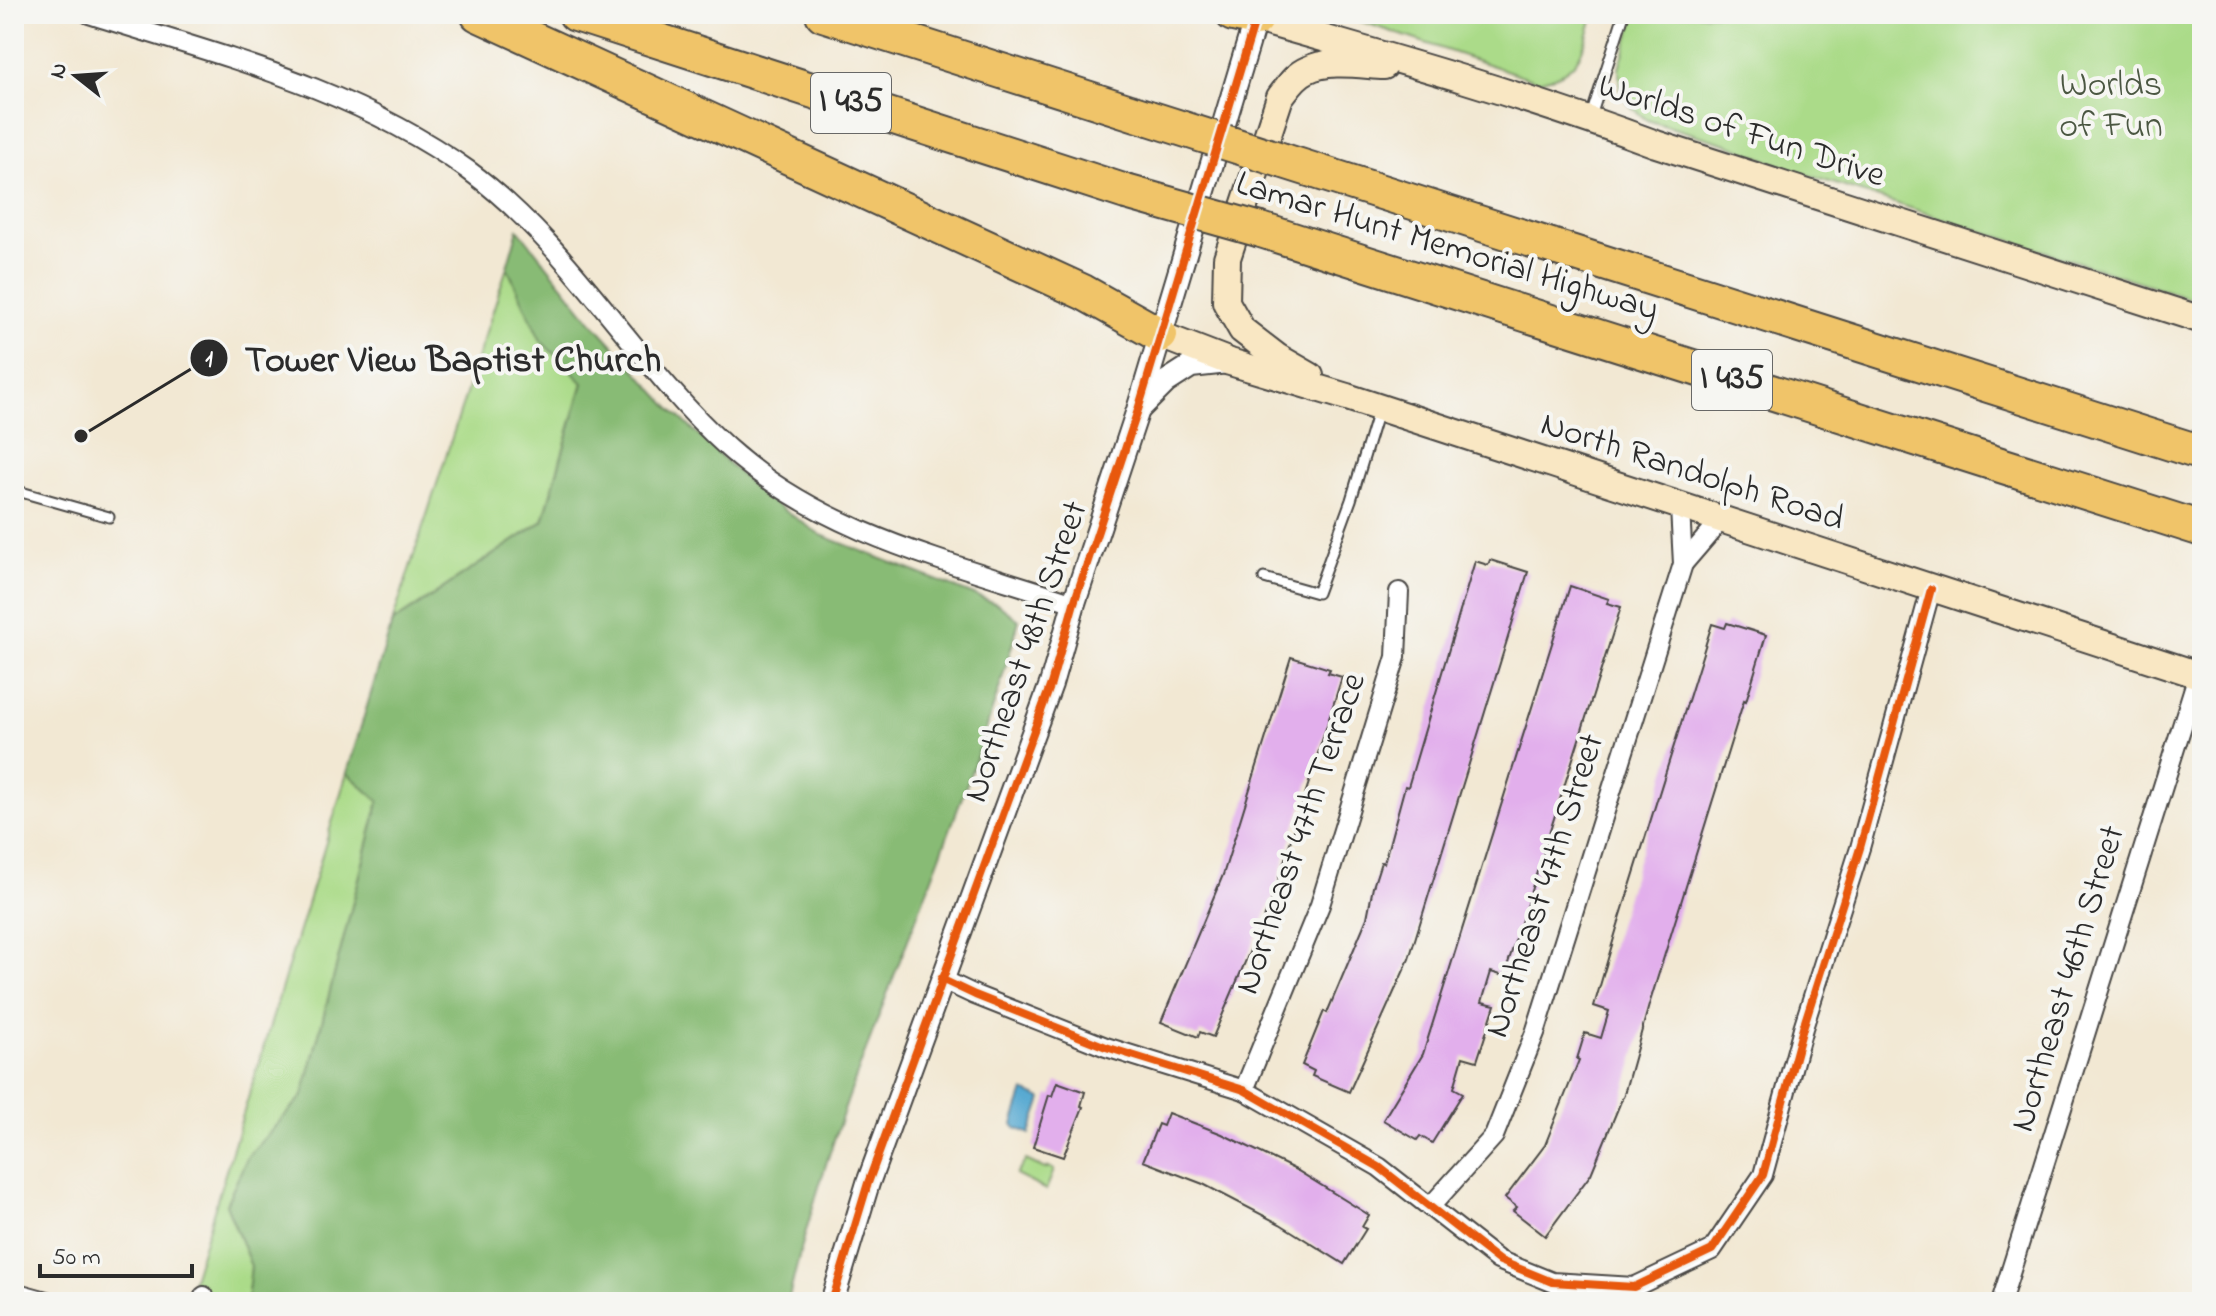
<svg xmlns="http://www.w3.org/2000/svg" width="2216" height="1316" font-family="'Indie Flower',sans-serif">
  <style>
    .green { fill: #abdb89; stroke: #6b835a; stroke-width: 2 }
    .forest { fill: #88bb75; stroke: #5a7350; stroke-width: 2 }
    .water { fill: #56a9d1; stroke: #406a7e; stroke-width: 2 }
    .building { fill: #e2afec }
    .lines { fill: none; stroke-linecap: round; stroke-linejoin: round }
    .service-casing { stroke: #494744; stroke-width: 13 }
    .minor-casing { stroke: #494744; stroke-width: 22 }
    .tertiary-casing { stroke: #494744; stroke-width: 26 }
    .secondary-casing { stroke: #494744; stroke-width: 30 }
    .motorway-casing { stroke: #494744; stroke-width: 38 }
    .service { stroke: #fff; stroke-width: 9 }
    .minor { stroke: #fff; stroke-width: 18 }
    .tertiary { stroke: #fff; stroke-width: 22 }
    .secondary { stroke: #f9e7c3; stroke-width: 26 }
    .motorway { stroke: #f0c469; stroke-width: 34 }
    .motorway-bridge-casing { stroke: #494744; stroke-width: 38; stroke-linecap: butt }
    .motorway-bridge { stroke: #f0c469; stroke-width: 34 }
    .cycleway-casing { stroke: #f6f6f2; stroke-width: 13 }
    .cycleway { stroke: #e8590c; stroke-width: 8 }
    .labels { text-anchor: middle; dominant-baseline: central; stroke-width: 8; stroke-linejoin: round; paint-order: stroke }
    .shield { fill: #f6f6f2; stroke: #686867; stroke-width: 2 }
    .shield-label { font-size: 34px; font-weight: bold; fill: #2b2b2b }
    .park-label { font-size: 36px; fill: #4b5742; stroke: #f6f6f2 }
    .street-label { font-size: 36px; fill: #2b2b2b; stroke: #f6f6f2 }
    .leader { fill: none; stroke: #2b2b2b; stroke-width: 3 }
    .callout-dot { fill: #2b2b2b; stroke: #f6f6f2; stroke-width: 3 }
    .mark-label { font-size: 24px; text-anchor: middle; font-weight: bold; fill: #fff }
    .callout-label { font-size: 38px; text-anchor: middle; font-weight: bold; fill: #2b2b2b; stroke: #f6f6f2; stroke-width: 8; stroke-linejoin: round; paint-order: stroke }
  </style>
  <rect width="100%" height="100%" fill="#f6f6f2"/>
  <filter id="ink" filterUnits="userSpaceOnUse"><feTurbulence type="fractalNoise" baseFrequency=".0125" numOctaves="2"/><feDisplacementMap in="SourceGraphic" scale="16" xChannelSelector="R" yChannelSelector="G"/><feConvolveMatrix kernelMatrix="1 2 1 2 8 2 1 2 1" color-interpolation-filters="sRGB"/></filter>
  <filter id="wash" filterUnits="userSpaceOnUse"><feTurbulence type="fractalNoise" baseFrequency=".006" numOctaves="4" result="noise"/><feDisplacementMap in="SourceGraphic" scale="32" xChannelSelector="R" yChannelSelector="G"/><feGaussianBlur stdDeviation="1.8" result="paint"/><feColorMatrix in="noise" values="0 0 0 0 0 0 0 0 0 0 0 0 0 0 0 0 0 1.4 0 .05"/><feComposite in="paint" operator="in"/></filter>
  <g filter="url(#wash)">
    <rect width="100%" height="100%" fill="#f2e8d3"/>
    <g class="green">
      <path d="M 1339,14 L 1594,14 C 1582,52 1581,72 1538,81 Z"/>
      <path d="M 1636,14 L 2202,14 L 2202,302 L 1789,169 L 1733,146 L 1647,120 L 1632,108 L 1620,90 L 1619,68 Z"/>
      <path d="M 507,267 L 541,341 L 583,382 L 543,521 L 392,623 Z"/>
      <path d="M 347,773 L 379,801 L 303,1096 L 248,1156 L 226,1204 L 251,1266 L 247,1302 L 186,1302 Z"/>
      <path d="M 1026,1160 L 1045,1169 L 1049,1167 L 1054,1170 L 1046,1190 L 1016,1175 Z"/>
    </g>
    <path class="forest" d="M 518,229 L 592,322 L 672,410 L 762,495 L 821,535 L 997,604 L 1019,620 C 957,852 841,1067 788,1302 L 247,1302 L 251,1266 L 226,1204 L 248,1156 L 303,1096 L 379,801 L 347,773 L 392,623 L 543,521 L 583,383 L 541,341 L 507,267 Z"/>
    <path class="water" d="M 1024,1091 L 1042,1099 L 1030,1134 L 1016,1128 L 1013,1124 Z"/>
    <g id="blocks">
      <g class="building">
        <path d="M 1490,560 L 1528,572 L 1409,959 L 1349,1092 L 1312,1076 L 1314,1071 L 1302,1065 L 1324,1011 L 1327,1013 L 1367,918 L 1373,887 L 1381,862 L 1384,863 L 1405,786 L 1408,787 L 1475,561 L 1488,565 Z"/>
        <path d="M 1570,586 L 1609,599 L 1607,603 L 1621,607 L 1504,976 L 1491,972 L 1482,1002 L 1495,1005 L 1477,1061 L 1463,1057 L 1454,1088 L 1463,1093 L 1432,1143 L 1420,1136 L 1417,1140 L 1383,1120 L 1423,1054 Z"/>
        <path d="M 1727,623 L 1766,635 L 1746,701 L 1744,700 L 1649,1005 L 1624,1094 L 1591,1174 L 1545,1236 L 1513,1211 L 1517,1207 L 1505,1198 L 1545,1145 L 1579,1060 L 1577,1059 L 1585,1033 L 1601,1038 L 1609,1011 L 1594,1006 L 1617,928 L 1712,624 L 1725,628 Z"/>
        <path d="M 1291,657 L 1330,669 L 1328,673 L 1342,677 L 1273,897 L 1213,1037 L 1200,1032 L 1198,1037 L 1161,1022 L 1223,875 Z"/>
        <path d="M 1057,1082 L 1085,1092 L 1081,1106 L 1083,1107 L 1063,1157 L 1033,1147 L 1049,1095 L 1052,1096 Z"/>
        <path d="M 1168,1113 L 1222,1134 L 1298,1171 L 1369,1215 L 1362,1227 L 1366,1229 L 1344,1264 L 1280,1224 L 1203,1184 L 1143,1161 L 1158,1124 L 1163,1126 Z"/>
      </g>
    </g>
  </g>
  <g filter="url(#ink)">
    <use href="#blocks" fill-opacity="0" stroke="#494744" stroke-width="2"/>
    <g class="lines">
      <g class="service-casing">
        <g id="service">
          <path d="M 1591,116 L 1624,14"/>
          <path d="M 14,490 L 109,517"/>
          <path d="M 1264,578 L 1317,593 L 1351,500 L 1378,411"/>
        </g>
      </g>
      <g class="minor-casing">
        <g id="minor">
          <path d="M 89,14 C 221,56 354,88 468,170 C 572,246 634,363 728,448 C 825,535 954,563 1074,603"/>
          <path d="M 1683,564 L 1720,521"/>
          <path d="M 941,979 L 975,995 L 1106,1047 L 1244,1090 L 1379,1167 L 1498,1260 L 1552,1282 L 1634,1287 L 1712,1250 L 1763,1175 L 1803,1028 L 1860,848 L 1931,589"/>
          <path d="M 1244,1090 L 1320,905 L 1396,657 L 1399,592"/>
          <path d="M 1430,1207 L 1494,1136 L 1535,1033 L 1683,564 L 1680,508"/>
          <path d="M 14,1292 L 50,1302"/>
          <path d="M 202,1302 L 204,1296"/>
          <path d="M 2001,1302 L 2198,675"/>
        </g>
      </g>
      <g class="tertiary-casing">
        <g id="tertiary">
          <path d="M 1139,409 L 1166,382 L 1191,366 L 1228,362"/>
          <path d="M 832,1302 L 868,1183 L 1051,684 L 1074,603 L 1138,410 L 1257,14"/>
        </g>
      </g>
      <g class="secondary-casing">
        <g id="secondary">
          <path d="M 1256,19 C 1390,57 1525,95 1656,144 L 2202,320"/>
          <path d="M 1160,335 L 1230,362 L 1347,397 L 2202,676"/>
          <path d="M 1310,376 L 1277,357 L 1242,330 L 1226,302 L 1227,258 L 1280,97 C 1288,87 1295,75 1307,70 C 1328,59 1361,65 1384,66"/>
        </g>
      </g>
      <g class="motorway-casing">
        <g id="motorway">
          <path d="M 478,14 L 1083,292 L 1160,335"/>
          <path d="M 576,14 L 1126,192"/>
          <path d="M 823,14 L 1149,118"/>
          <path d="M 1233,14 L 1256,19"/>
          <path d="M 1284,161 L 2202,453"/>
          <path d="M 1261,230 L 2202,529"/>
        </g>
      </g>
      <use href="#service" class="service"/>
      <use href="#minor" class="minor"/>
      <use href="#tertiary" class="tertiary"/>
      <use href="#secondary" class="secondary"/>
      <use href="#motorway" class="motorway"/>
      <g class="motorway-bridge-casing">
        <g id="motorway-bridge">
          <path d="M 1149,118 L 1284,161"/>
          <path d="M 1126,192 L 1261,230"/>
        </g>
      </g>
      <use href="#motorway-bridge" class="motorway-bridge"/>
      <g class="cycleway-casing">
        <g id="cycleway">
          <path d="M 941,979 L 975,995 L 1106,1047 L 1244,1090 L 1379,1167 L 1498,1260 L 1552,1282 L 1634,1287 L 1712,1250 L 1763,1175 L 1803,1028 L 1860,848 L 1931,589"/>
          <path d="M 832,1302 L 868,1183 L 1051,684 L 1074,603 L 1138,410 L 1257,14"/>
        </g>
      </g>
      <use href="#cycleway" class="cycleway"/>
    </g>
  </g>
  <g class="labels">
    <g class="shield">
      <rect x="811" y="73" width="80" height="60" rx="6"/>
      <rect x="1692" y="350" width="80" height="60" rx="6"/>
    </g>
    <g class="shield-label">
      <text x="851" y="103">I 435</text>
      <text x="1732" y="380">I 435</text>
    </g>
    <g class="park-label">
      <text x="2111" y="86">Worlds<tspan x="2111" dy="41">of Fun</tspan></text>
    </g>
    <g class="street-label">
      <text transform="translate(1741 132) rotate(18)">Worlds of Fun Drive</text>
      <text transform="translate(1447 248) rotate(17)">Lamar Hunt Memorial Highway</text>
      <text transform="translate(1692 473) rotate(18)">North Randolph Road</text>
      <text transform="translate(1027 652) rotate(-71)">Northeast 48th Street</text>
      <text transform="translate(1302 834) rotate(-71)">Northeast 47th Terrace</text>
      <text transform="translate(1546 886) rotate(-72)">Northeast 47th Street</text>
      <text transform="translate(2069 979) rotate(-73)">Northeast 46th Street</text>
    </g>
  </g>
  <path class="leader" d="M81 436L209 358"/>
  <g class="callout-dot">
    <circle cx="81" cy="436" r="8"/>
    <circle cx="209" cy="358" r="20"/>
  </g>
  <g class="mark-label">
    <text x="209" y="366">1</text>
  </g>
  <g class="callout-label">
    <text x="453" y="371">Tower View Baptist Church</text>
  </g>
  <rect width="2216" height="1316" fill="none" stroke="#f6f6f2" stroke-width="48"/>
  <g transform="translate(76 76) rotate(287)" stroke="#f6f6f2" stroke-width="6" paint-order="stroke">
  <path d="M0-6L14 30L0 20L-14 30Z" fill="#2b2b2b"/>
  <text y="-12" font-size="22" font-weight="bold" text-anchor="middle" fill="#2b2b2b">N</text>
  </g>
  <path d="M40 1264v12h152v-12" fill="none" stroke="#2b2b2b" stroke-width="4"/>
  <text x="52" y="1264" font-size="24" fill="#2b2b2b" stroke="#f6f6f2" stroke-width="6" paint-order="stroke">50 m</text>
</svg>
